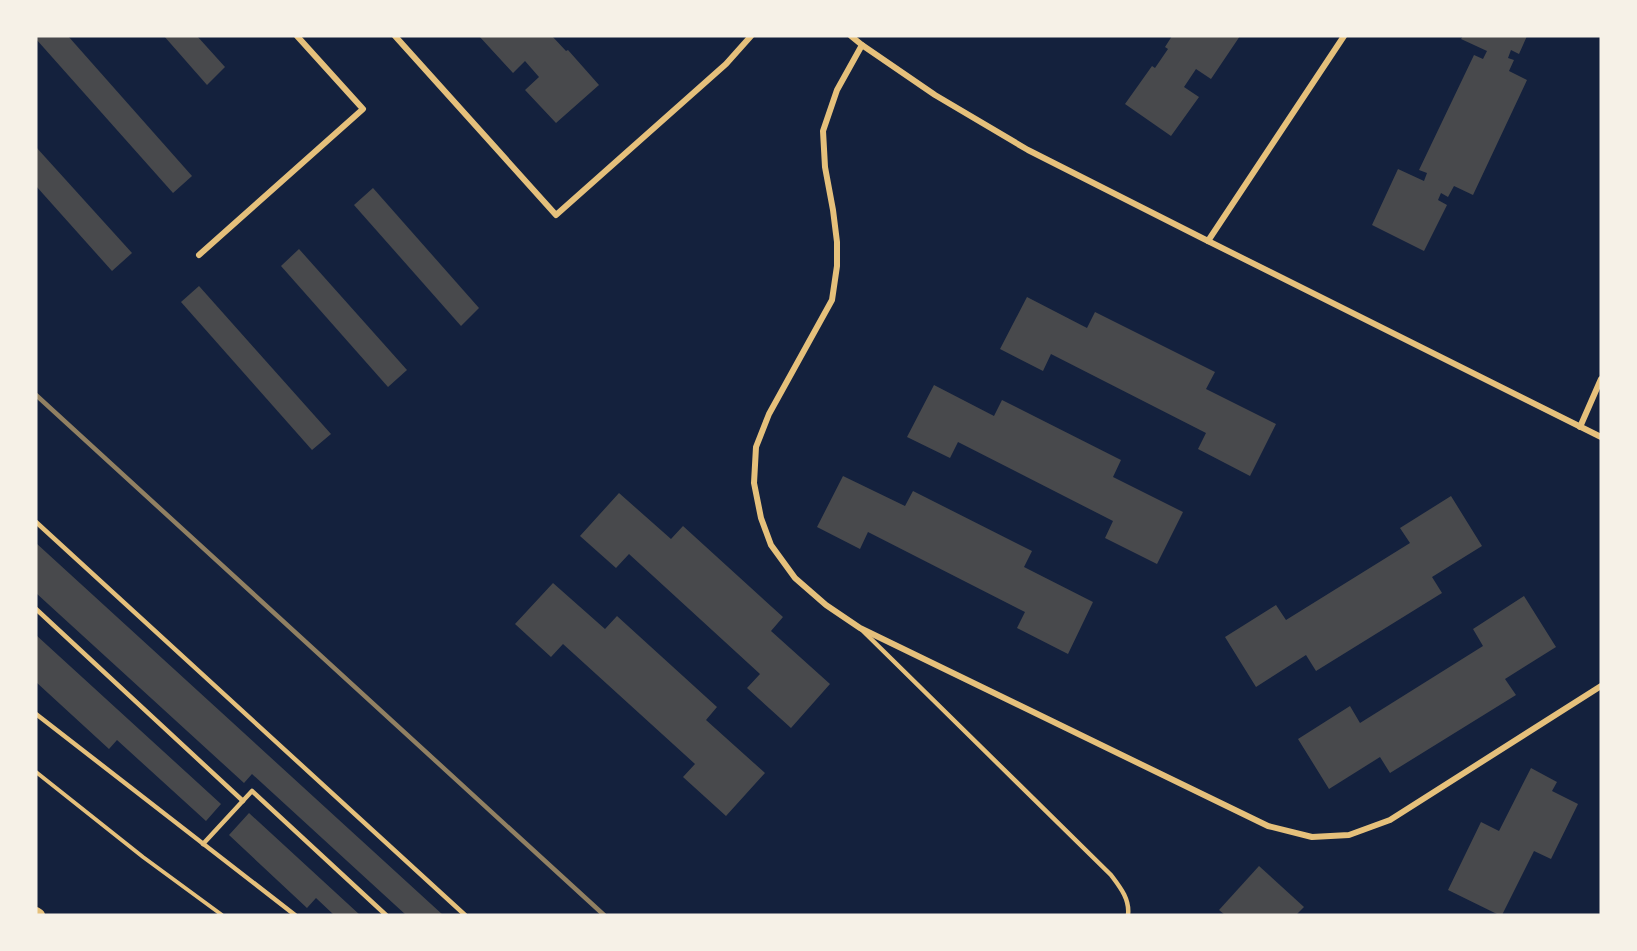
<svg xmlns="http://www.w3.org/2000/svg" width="1637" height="951" font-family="'PT Sans Narrow',sans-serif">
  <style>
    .building { fill: #48494c }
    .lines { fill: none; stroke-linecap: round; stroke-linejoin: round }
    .path { stroke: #e5c07b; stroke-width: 4 }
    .service { stroke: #e5c07b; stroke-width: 4.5 }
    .minor { stroke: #e5c07b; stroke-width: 6 }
    .secondary { stroke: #e5c07b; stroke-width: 12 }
    .rail { stroke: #918062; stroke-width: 4.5 }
  </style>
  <rect width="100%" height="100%" fill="#14213d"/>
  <g class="building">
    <path d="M 36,36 L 68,36 L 192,176 L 173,193 L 36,39 Z"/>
    <path d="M 164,36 L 197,36 L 225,67 L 207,85 Z"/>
    <path d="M 479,36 L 552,36 L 566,51 L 568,50 L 599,85 L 556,123 L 525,90 L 539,77 L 525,61 L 513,73 Z"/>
    <path d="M 1172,36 L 1240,36 L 1211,79 L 1196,69 L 1184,87 L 1199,97 L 1171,136 L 1125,104 L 1152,66 L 1155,68 L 1168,49 L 1165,47 Z"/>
    <path d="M 1463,36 L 1527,36 L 1519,54 L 1511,50 L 1508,58 L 1514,60 L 1509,71 L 1527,80 L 1473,195 L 1454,186 L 1448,197 L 1441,193 L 1438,200 L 1447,205 L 1424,251 L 1372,225 L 1398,169 L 1424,181 L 1427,173 L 1419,170 L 1474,55 L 1483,59 L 1487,51 L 1461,39 Z"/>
    <path d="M 36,147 L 132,253 L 112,271 L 36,186 Z"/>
    <path d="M 373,188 L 479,308 L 461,326 L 354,205 Z"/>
    <path d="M 299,249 L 407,370 L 388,387 L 281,266 Z"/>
    <path d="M 199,286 L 331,434 L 312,450 L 181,302 Z"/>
    <path d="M 1027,297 L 1087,328 L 1095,312 L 1215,372 L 1206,389 L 1276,424 L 1250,476 L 1198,449 L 1206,433 L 1051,354 L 1043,371 L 1000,349 Z"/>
    <path d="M 934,385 L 994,416 L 1002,400 L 1121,460 L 1113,477 L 1183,512 L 1157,564 L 1105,538 L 1113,521 L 958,442 L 950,458 L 907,437 Z"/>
    <path d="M 843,476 L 905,506 L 913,491 L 1032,551 L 1024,567 L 1093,602 L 1068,654 L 1017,628 L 1025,612 L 868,532 L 860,549 L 817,527 Z"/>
    <path d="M 619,493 L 671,539 L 683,526 L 783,617 L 771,631 L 830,684 L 791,728 L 747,688 L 760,674 L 629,554 L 616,568 L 580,536 Z"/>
    <path d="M 1451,496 L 1482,546 L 1432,577 L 1442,593 L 1316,671 L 1306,655 L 1256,687 L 1225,637 L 1276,605 L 1286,620 L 1410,543 L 1400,528 Z"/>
    <path d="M 36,543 L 443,915 L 406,915 L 252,774 L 244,783 L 36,593 Z"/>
    <path d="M 553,583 L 605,629 L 617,616 L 717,707 L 706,720 L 765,773 L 726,816 L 683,777 L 695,764 L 563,644 L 551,657 L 515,624 Z"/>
    <path d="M 1524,596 L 1556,647 L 1505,679 L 1516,695 L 1390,773 L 1380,757 L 1329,789 L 1298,739 L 1350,706 L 1360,723 L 1483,646 L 1473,629 Z"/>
    <path d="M 36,635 L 221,804 L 206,821 L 117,740 L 109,749 L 36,682 Z"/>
    <path d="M 1531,768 L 1557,782 L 1552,791 L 1578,804 L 1551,859 L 1534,851 L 1502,915 L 1499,915 L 1448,890 L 1481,822 L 1499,831 Z"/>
    <path d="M 249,813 L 360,915 L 334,915 L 316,898 L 307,908 L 229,835 Z"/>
    <path d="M 1259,866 L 1304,907 L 1296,915 L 1225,915 L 1219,910 Z"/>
  </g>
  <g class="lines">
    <path class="path" d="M 36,772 L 143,857 L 222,915"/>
    <g class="service">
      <path d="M 36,522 L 465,915"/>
      <path d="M 36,609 L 243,801"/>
      <path d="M 862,630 L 1111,875 C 1120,887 1130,899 1128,915"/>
      <path d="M 36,714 L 295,915"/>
      <path d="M 203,844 L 252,791 L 386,915"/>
    </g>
    <g class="minor">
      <path d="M 395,36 L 556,215 L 726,64 L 751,36"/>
      <path d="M 851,36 L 862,45 L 935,95 L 1028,150 L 1208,241 L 1601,437"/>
      <path d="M 862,45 L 837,90 L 823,131 L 825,167 L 833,210 L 837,242 L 837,266 L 832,300 L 769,414 L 756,447 L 754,483 L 761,518 L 771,545 L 795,578 L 826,605 L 860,628 L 1268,826 L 1312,837 L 1349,835 L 1390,820 L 1601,686"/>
      <path d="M 1208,241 L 1344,36"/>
      <path d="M 199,255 L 363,109 L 297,36"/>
      <path d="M 1580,427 L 1601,379"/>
    </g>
    <path class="secondary" d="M 36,913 L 39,915"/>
    <path class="rail" d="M 36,395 L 604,915"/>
  </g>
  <rect width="1637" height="951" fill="none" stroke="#f6f1e7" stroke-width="75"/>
</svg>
